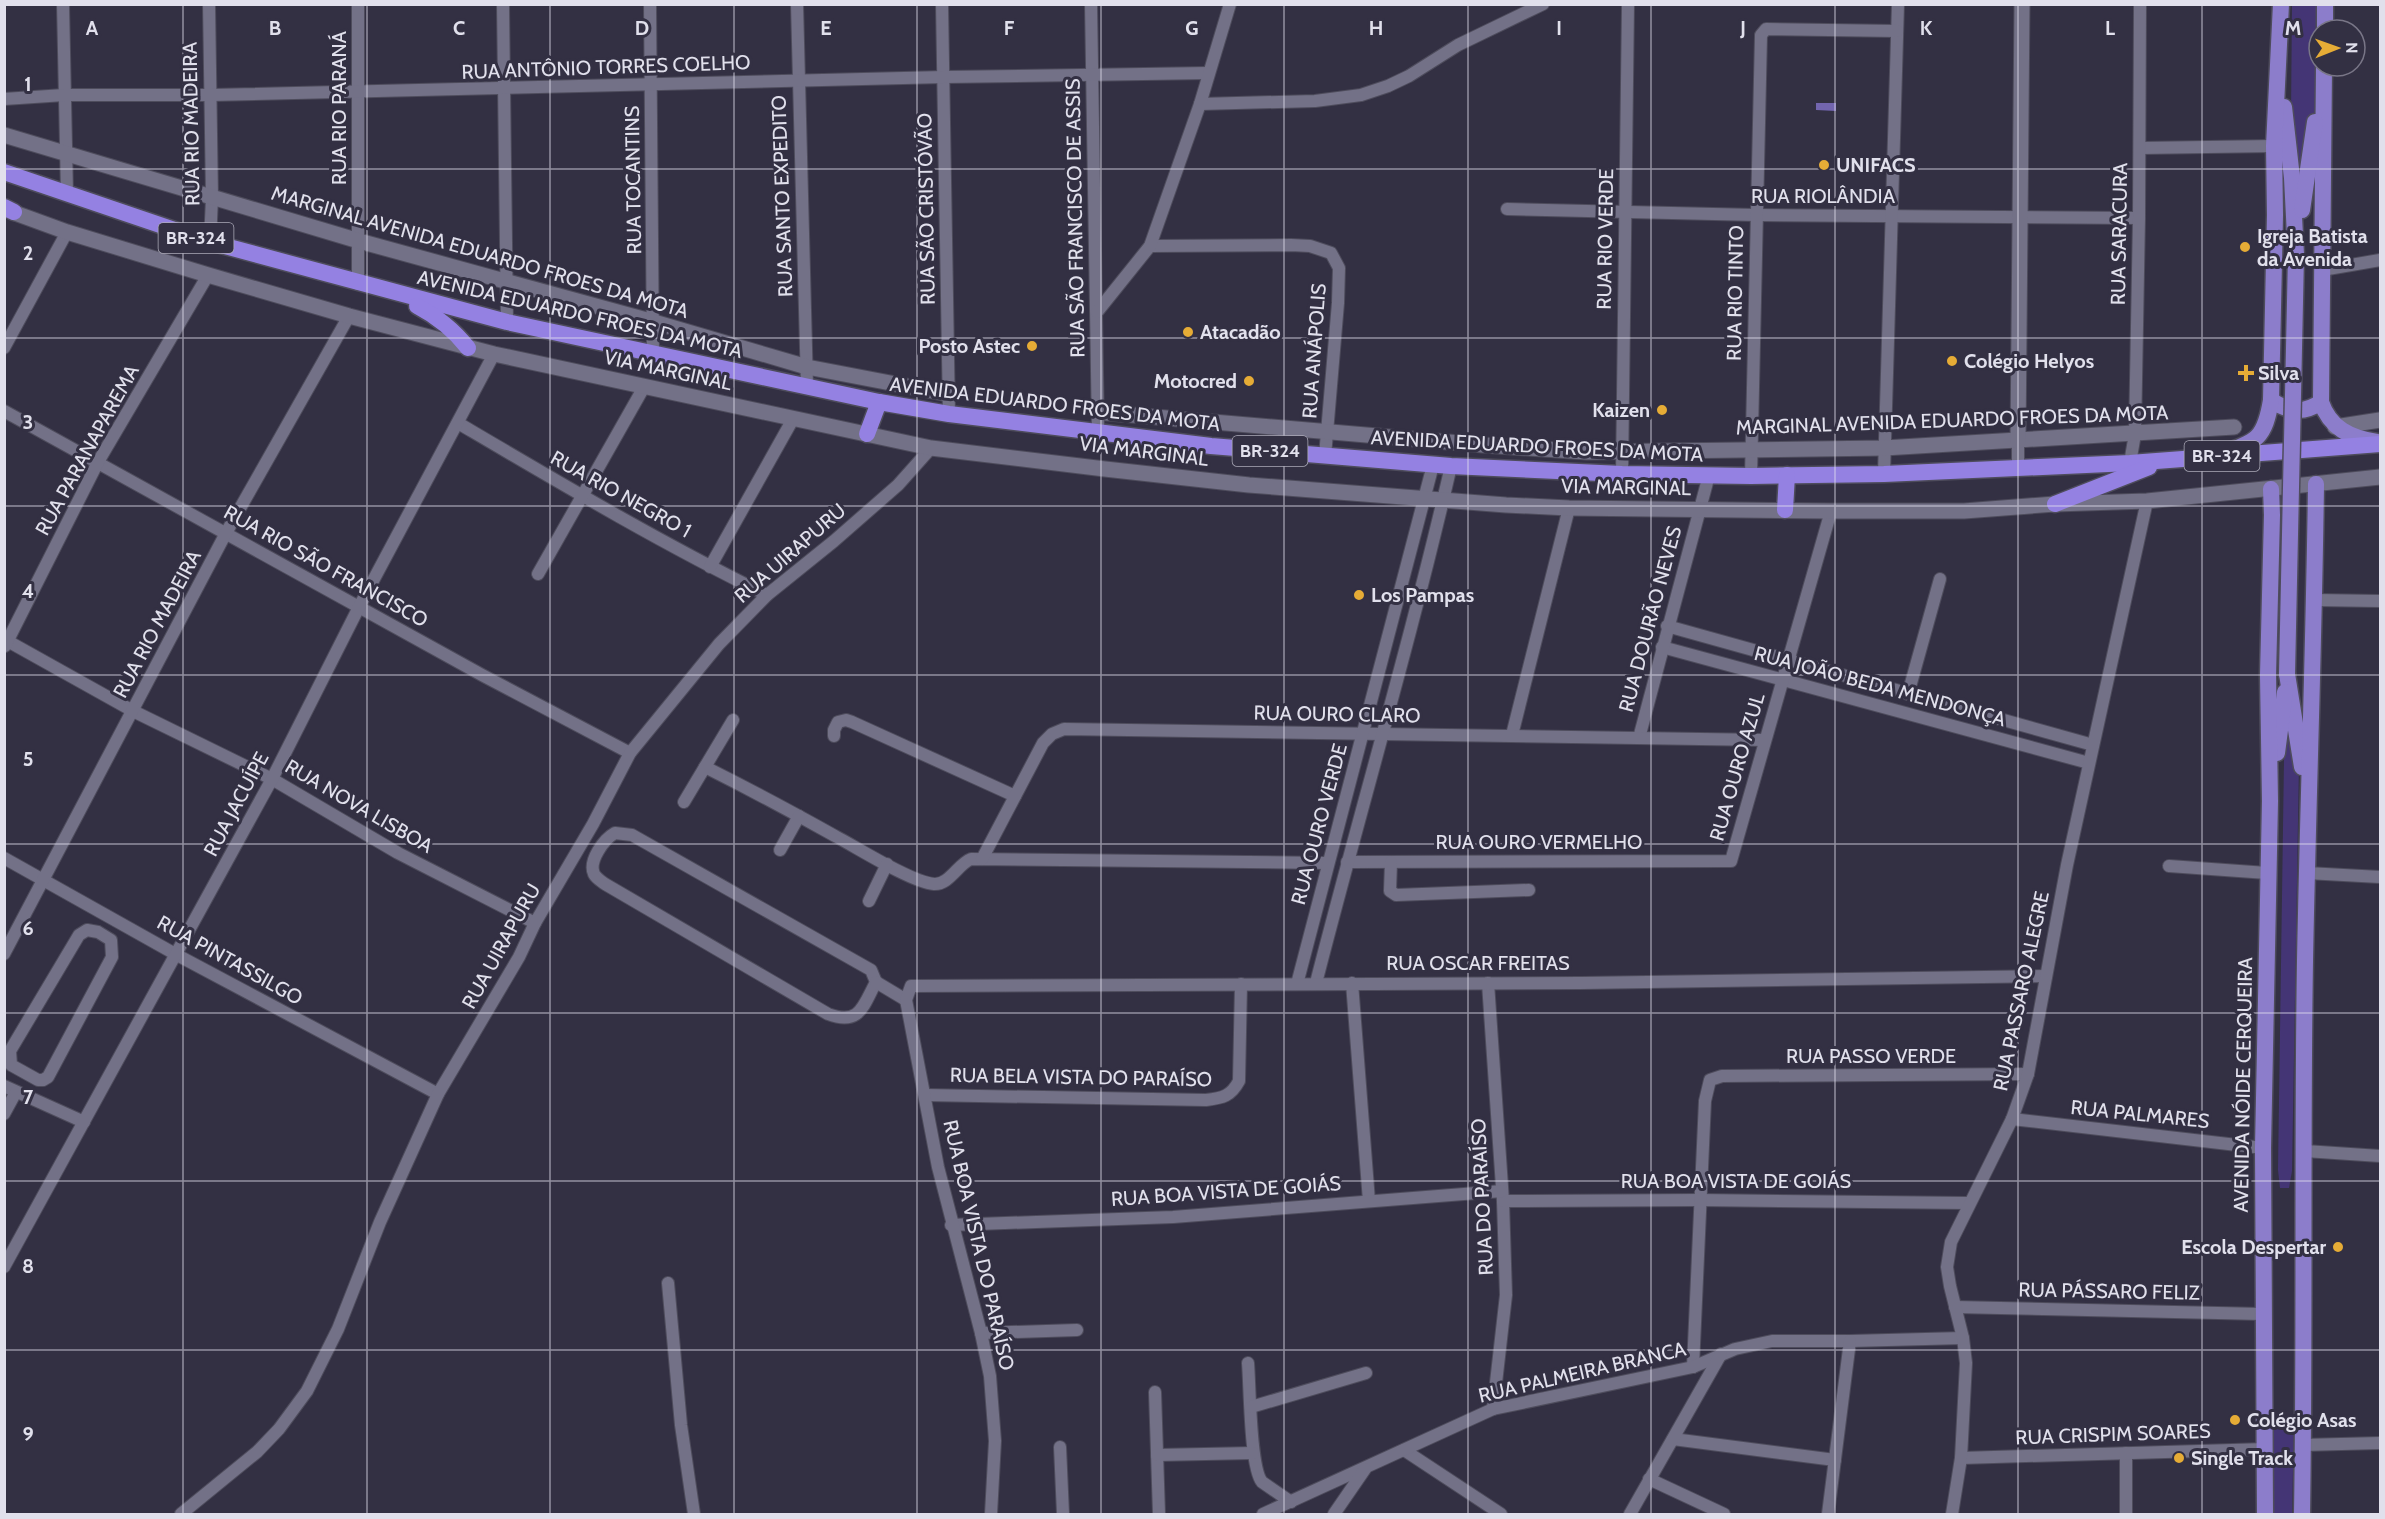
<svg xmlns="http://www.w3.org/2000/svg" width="2385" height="1519" font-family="Cabin,sans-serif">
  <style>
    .green { fill: #443575 }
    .water { fill: #7365af }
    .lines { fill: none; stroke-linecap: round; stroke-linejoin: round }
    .minor-casing { stroke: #4e4c5c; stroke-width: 14 }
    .tertiary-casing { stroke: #4e4c5c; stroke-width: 17 }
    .primary-casing { stroke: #4e4c5c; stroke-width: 19 }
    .trunk-casing { stroke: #4e4c5c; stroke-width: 19 }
    .minor { stroke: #737187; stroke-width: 12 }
    .tertiary { stroke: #737187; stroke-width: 15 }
    .primary { stroke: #8c7dcb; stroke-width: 16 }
    .trunk { stroke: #9481e2; stroke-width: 16 }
    .primary-bridge-casing { stroke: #4e4c5c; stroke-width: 19; stroke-linecap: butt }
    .primary-bridge { stroke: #8c7dcb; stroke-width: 16 }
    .grid { fill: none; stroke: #e1e0ec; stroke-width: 1.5; stroke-opacity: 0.55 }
    .poi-dot { fill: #e6ac36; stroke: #333043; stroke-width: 2 }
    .labels { text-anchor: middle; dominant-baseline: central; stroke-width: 6; stroke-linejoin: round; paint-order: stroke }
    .shield { fill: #333043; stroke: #adabb9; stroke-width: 1.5 }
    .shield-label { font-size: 18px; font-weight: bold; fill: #e1e0ec }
    .street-label { font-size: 20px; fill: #e1e0ec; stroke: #333043 }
    .poi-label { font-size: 20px; font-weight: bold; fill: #e1e0ec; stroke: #333043; text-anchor: start }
    .grid-label { font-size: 20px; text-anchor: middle; font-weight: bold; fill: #e1e0ec; stroke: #333043; stroke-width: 6; stroke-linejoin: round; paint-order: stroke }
  </style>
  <rect width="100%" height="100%" fill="#333043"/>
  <g class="green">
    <path d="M 2292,5 L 2316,5 L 2315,126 L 2300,168 L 2291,116 Z"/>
    <path d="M 2291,705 L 2299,762 L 2292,1171 L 2289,1188 L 2280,1188 L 2278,1170 L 2284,760 Z"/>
    <path d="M 2274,1424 L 2284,1426 L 2294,1424 L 2292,1514 L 2273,1514 Z"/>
  </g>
  <path class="water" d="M 1816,103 L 1836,103 L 1836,111 L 1816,110 Z"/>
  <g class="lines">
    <g class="minor-casing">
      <g id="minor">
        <path d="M 63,4 L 67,194"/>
        <path d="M 209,4 L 212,198 L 210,242"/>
        <path d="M 358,4 L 358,284"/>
        <path d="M 503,4 L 507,322"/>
        <path d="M 650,4 L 653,355"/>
        <path d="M 797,4 L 807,386"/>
        <path d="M 942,4 L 949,414"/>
        <path d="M 1091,4 L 1098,432"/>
        <path d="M 4,99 L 64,95 L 211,95 L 944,77 L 1208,73"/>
        <path d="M 1200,104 L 1315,101 L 1361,95 L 1388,86 L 1409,76 L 1458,45 L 1543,4"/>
        <path d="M 2140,148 L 2274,146"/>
        <path d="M 1507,209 L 1756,215 L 2139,218"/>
        <path d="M 1150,246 L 1291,245 L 1310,246 L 1331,253 L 1339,268 L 1338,303 L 1325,456"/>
        <path d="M 2322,270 L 2380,260"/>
        <path d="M 1097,312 L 1150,246 L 1200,104 L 1230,4"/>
        <path d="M 4,348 L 67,232"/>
        <path d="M 4,411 L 482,675 L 630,753"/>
        <path d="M 458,423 C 560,483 661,543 767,595"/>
        <path d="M 2018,441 L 2018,469"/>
        <path d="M 2130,463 L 2135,434 L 2139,218 L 2140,4"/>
        <path d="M 1622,474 L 1628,4"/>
        <path d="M 1884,474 L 1898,4"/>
        <path d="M 1751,476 L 1761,35 L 1766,29 L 1897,31"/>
        <path d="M 710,567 L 793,419"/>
        <path d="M 538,574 L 644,387"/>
        <path d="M 2315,600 L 2380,601"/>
        <path d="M 1667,626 L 2093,745"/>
        <path d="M 4,639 L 133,711 L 272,779 L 398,853 L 535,923"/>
        <path d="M 5,646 L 98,462 L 208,275"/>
        <path d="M 1662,647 L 2089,763"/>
        <path d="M 1908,694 L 1940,579"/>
        <path d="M 1512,735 L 1569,508"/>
        <path d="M 834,736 L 834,730 L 838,722 L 846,720 L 852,722 L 1015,796"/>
        <path d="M 1639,738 L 1709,475"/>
        <path d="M 705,767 C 749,789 792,812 835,836 C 858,848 911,882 934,884 C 949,885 958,864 971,859 L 1328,863"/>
        <path d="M 684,802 L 733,720"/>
        <path d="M 615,833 L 632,835 L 871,970 L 876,982 C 863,1006 860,1026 828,1014 L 605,884 C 601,881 596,878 594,874 C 588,861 604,839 615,833 Z"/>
        <path d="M 780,850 L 799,816"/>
        <path d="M 4,858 L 177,955 L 438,1094"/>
        <path d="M 982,859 L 1043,743 L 1052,734 L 1064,729 L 1765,740"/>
        <path d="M 1347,862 L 1731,861 L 1831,511"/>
        <path d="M 1391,862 L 1390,891 L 1396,895 L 1529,890"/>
        <path d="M 2169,866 L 2267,873"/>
        <path d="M 2307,873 L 2380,877"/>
        <path d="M 869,901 L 887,864"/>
        <path d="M 87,930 L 98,932 L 111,940 L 112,957 L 48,1077 L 43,1080 L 38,1080 L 11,1065 L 10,1051 L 79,935 Z"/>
        <path d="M 4,954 L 226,533 L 349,316"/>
        <path d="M 876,982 L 906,1000"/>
        <path d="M 1316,983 C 1360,811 1411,640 1451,466"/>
        <path d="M 1352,983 L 1369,1201"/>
        <path d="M 1488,983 L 1503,1201 L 1506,1295 L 1493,1409"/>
        <path d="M 1297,984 L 1433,465"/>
        <path d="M 4,1086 L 84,1122"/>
        <path d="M 925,1095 L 1206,1100 C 1223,1098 1231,1096 1239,1081 L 1241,984"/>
        <path d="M 4,1114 L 16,1092"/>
        <path d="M 2012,1119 L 2263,1148"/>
        <path d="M 2305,1151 L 2380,1156"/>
        <path d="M 1503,1201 L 1699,1200 L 1968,1203"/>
        <path d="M 951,1225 L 1173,1217 L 1502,1191"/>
        <path d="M 4,1267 L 272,779 L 359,607 L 494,354"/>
        <path d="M 668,1283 L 681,1425 L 694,1514"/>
        <path d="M 1955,1307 L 2262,1314"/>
        <path d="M 981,1333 L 1077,1330"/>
        <path d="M 1248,1363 C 1250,1387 1250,1467 1262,1482 L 1291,1502"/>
        <path d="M 1693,1367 L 1705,1101 L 1710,1080 L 1722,1076 L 2028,1074"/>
        <path d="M 1155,1392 L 1159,1514"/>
        <path d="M 1251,1407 L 1366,1373"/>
        <path d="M 1673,1439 L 1835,1460"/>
        <path d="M 2303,1445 L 2380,1443"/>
        <path d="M 1060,1447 L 1063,1514"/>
        <path d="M 1404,1450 L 1501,1514"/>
        <path d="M 2126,1453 L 2126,1514"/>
        <path d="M 1157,1455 L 1253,1453"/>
        <path d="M 1961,1458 L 2266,1449"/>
        <path d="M 1649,1479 L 1724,1514"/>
        <path d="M 181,1514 L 257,1452 L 279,1429 L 307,1391 L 338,1329 L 380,1222 L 438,1094 L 519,957 L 535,923 L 593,824 L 630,753 L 719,644 L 767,595 L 834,541 L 898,485 L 931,448"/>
        <path d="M 991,1514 L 995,1441 L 990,1376 L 981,1333 L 938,1167 L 906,1000 L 911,986 L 1581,983 L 2046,976"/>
        <path d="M 1263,1514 L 1493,1409 L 1693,1367 L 1735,1349 L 1772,1341 L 1850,1341 L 1963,1338"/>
        <path d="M 1334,1514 L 1365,1469"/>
        <path d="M 1630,1514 L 1721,1354"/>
        <path d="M 1828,1514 L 1850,1341"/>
        <path d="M 1952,1514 L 1961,1458 L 1966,1363 L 1963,1338 L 1950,1286 L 1947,1267 L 1951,1242 L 2012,1119 L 2028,1074 L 2067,865 L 2147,501"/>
      </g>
    </g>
    <g class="tertiary-casing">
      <g id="tertiary">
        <path d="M 4,135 L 359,241 L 654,322 L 807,367 L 948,394"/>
        <path d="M 4,209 L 67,232 L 208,275 L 349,316 L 494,354 L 931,448 L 1105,469 L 1249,485 L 1506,505 L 1569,508 L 1831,511 L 1964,511 L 2055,504 L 2147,501 L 2380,477"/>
        <path d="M 1097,412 L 1483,445 L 1587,452 L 1884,448 L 2234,427"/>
        <path d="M 2335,427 L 2380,420"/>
        <path d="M 2018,441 L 2022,4"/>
      </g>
    </g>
    <g class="primary-casing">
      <g id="primary">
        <path d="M 2325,30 L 2325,4"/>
        <path d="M 2324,66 L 2321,402 C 2330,428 2350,438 2377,442"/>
        <path d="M 2284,107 L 2292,178 L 2296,255"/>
        <path d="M 2302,210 L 2315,122"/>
        <path d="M 2271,400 C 2288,412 2304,414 2321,402"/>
        <path d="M 2222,453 C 2257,443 2265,437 2271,400 L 2275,215 L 2274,146 L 2281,4"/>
        <path d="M 2287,674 L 2302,767"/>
        <path d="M 2277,753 L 2285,692"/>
        <path d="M 2265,1514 L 2263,1148 L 2270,801 L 2268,675 L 2272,515 L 2271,489"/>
        <path d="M 2302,1514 C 2305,1330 2302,1145 2305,961 C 2308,802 2314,643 2316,484"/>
      </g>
    </g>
    <g class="trunk-casing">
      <g id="trunk">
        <path d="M 4,172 L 210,242 L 507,322 L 879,402 L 949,414 L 1211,446 L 1451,466 L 1622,474 L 1751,476 L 1884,474 L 2130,463 L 2380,444"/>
        <path d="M 4,207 L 14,212"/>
        <path d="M 417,306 C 438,317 453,329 468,348"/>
        <path d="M 867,434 L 879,402"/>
        <path d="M 2055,504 L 2149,467"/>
        <path d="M 1785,510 L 1787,475"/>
      </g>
    </g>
    <use href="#minor" class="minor"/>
    <use href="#tertiary" class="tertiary"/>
    <use href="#primary" class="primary"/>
    <use href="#trunk" class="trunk"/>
    <g class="primary-bridge-casing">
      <path id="primary-bridge" d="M 2287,674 L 2296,255"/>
    </g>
    <use href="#primary-bridge" class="primary-bridge"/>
  </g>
  <path class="grid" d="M 183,4 L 183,1514M 367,4 L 367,1514M 550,4 L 550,1514M 734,4 L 734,1514M 917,4 L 917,1514M 1101,4 L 1101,1514M 1284,4 L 1284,1514M 1468,4 L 1468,1514M 1651,4 L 1651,1514M 1835,4 L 1835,1514M 2018,4 L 2018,1514M 2202,4 L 2202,1514M 4,169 L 2380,169M 4,338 L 2380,338M 4,506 L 2380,506M 4,675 L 2380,675M 4,844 L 2380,844M 4,1013 L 2380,1013M 4,1181 L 2380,1181M 4,1350 L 2380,1350"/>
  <g class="poi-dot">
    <circle cx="1824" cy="165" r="6"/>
    <circle cx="2245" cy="247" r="6"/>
    <circle cx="1188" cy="332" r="6"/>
    <circle cx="1032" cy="346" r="6"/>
    <circle cx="1952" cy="361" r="6"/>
    <path d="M2243 364h6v6h6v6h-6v6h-6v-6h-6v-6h6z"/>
    <circle cx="1249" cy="381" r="6"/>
    <circle cx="1662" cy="410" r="6"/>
    <circle cx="1359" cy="595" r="6"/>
    <circle cx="2338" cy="1247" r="6"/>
    <circle cx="2235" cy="1420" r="6"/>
    <circle cx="2179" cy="1458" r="6"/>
  </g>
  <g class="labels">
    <g class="shield">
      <rect x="158.5" y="223" width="75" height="30" rx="4.5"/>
      <rect x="1232.5" y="436" width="75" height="30" rx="4.5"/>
      <rect x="2184.5" y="441" width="75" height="30" rx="4.5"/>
    </g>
    <g class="shield-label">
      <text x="196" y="238">BR-324</text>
      <text x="1270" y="451">BR-324</text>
      <text x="2222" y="456">BR-324</text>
    </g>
    <g class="street-label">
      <text transform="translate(606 67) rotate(-2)">RUA ANTÔNIO TORRES COELHO</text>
      <text transform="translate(339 108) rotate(-90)">RUA RIO PARANÁ</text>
      <text transform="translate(191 124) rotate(-91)">RUA RIO MADEIRA</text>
      <text transform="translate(633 180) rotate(-91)">RUA TOCANTINS</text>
      <text transform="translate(782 196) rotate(-92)">RUA SANTO EXPEDITO</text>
      <text x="1823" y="196">RUA RIOLÂNDIA</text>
      <text transform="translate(926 209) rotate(-91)">RUA SÃO CRISTÓVÃO</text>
      <text transform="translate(1075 218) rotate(-91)">RUA SÃO FRANCISCO DE ASSIS</text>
      <text transform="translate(2119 234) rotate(-89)">RUA SARACURA</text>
      <text transform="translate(1605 239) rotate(-89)">RUA RIO VERDE</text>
      <text transform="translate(480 252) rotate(16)">MARGINAL AVENIDA EDUARDO FROES DA MOTA</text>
      <text transform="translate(1735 293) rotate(-89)">RUA RIO TINTO</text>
      <text transform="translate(580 314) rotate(13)">AVENIDA EDUARDO FROES DA MOTA</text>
      <text transform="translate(1314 351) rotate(-86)">RUA ANÁPOLIS</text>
      <text transform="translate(668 370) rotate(12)">VIA MARGINAL</text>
      <text transform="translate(1055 404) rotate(7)">AVENIDA EDUARDO FROES DA MOTA</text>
      <text transform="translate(1952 420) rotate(-2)">MARGINAL AVENIDA EDUARDO FROES DA MOTA</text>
      <text transform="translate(1537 446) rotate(3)">AVENIDA EDUARDO FROES DA MOTA</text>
      <text transform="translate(87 450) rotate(-61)">RUA PARANAPAREMA</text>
      <text transform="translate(1144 451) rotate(7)">VIA MARGINAL</text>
      <text transform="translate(1626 487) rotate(1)">VIA MARGINAL</text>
      <text transform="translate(621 494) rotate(29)">RUA RIO NEGRO 1</text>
      <text transform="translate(790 553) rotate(-41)">RUA UIRAPURU</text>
      <text transform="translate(326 566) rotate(29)">RUA RIO SÃO FRANCISCO</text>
      <text transform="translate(1650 619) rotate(-75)">RUA DOURÃO NEVES</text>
      <text transform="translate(157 624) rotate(-62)">RUA RIO MADEIRA</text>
      <text transform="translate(1880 686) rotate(15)">RUA JOÃO BEDA MENDONÇA</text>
      <text transform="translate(1337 714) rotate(1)">RUA OURO CLARO</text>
      <text transform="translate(1737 767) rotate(-74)">RUA OURO AZUL</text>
      <text transform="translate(236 804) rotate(-62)">RUA JACUÍPE</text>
      <text transform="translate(359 806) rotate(30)">RUA NOVA LISBOA</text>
      <text transform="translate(1319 824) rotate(-75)">RUA OURO VERDE</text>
      <text x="1539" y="842">RUA OURO VERMELHO</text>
      <text transform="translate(501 946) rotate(-61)">RUA UIRAPURU</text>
      <text transform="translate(230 960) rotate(29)">RUA PINTASSILGO</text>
      <text x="1478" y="963">RUA OSCAR FREITAS</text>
      <text transform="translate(2021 991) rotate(-78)">RUA PASSARO ALEGRE</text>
      <text x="1871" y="1056">RUA PASSO VERDE</text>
      <text transform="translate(1081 1077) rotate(1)">RUA BELA VISTA DO PARAÍSO</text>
      <text transform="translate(2243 1085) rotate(-89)">AVENIDA NÓIDE CERQUEIRA</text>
      <text transform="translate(2140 1114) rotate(6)">RUA PALMARES</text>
      <text x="1736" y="1181">RUA BOA VISTA DE GOIÁS</text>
      <text transform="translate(1226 1191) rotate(-4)">RUA BOA VISTA DE GOIÁS</text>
      <text transform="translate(1482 1197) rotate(-93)">RUA DO PARAÍSO</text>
      <text transform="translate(979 1245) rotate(77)">RUA BOA VISTA DO PARAÍSO</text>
      <text transform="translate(2109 1291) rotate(1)">RUA PÁSSARO FELIZ</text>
      <text transform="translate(1582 1372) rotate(-13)">RUA PALMEIRA BRANCA</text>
      <text transform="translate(2113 1434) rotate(-2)">RUA CRISPIM SOARES</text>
    </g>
    <g class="poi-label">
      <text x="1836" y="165">UNIFACS</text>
      <text x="2257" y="236">Igreja Batista<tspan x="2257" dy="23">da Avenida</tspan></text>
      <text x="1200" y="332">Atacadão</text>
      <text x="1020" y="346" text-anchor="end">Posto Astec</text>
      <text x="1964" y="361">Colégio Helyos</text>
      <text x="2258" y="373">Silva</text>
      <text x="1237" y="381" text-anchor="end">Motocred</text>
      <text x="1650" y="410" text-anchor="end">Kaizen</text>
      <text x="1371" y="595">Los Pampas</text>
      <text x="2326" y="1247" text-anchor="end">Escola Despertar</text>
      <text x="2247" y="1420">Colégio Asas</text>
      <text x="2191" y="1458">Single Track</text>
    </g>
  </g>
  <g class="grid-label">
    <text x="92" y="35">A</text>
    <text x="275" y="35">B</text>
    <text x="459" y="35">C</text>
    <text x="642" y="35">D</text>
    <text x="826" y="35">E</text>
    <text x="1009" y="35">F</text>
    <text x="1192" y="35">G</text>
    <text x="1376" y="35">H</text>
    <text x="1559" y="35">I</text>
    <text x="1743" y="35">J</text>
    <text x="1926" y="35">K</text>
    <text x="2110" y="35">L</text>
    <text x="2293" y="35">M</text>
    <text x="28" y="91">1</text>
    <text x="28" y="260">2</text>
    <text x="28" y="429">3</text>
    <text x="28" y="598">4</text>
    <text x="28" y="766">5</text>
    <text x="28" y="935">6</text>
    <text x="28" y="1104">7</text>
    <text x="28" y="1273">8</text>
    <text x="28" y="1441">9</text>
  </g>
  <rect width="2385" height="1519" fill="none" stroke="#e1e0ec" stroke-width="12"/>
  <g transform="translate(2337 48) rotate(89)"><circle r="28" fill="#333043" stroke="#797687" stroke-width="1.5"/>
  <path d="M0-4.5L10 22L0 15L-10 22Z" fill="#e6ac36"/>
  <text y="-9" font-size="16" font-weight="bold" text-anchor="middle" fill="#e1e0ec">N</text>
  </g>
</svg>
